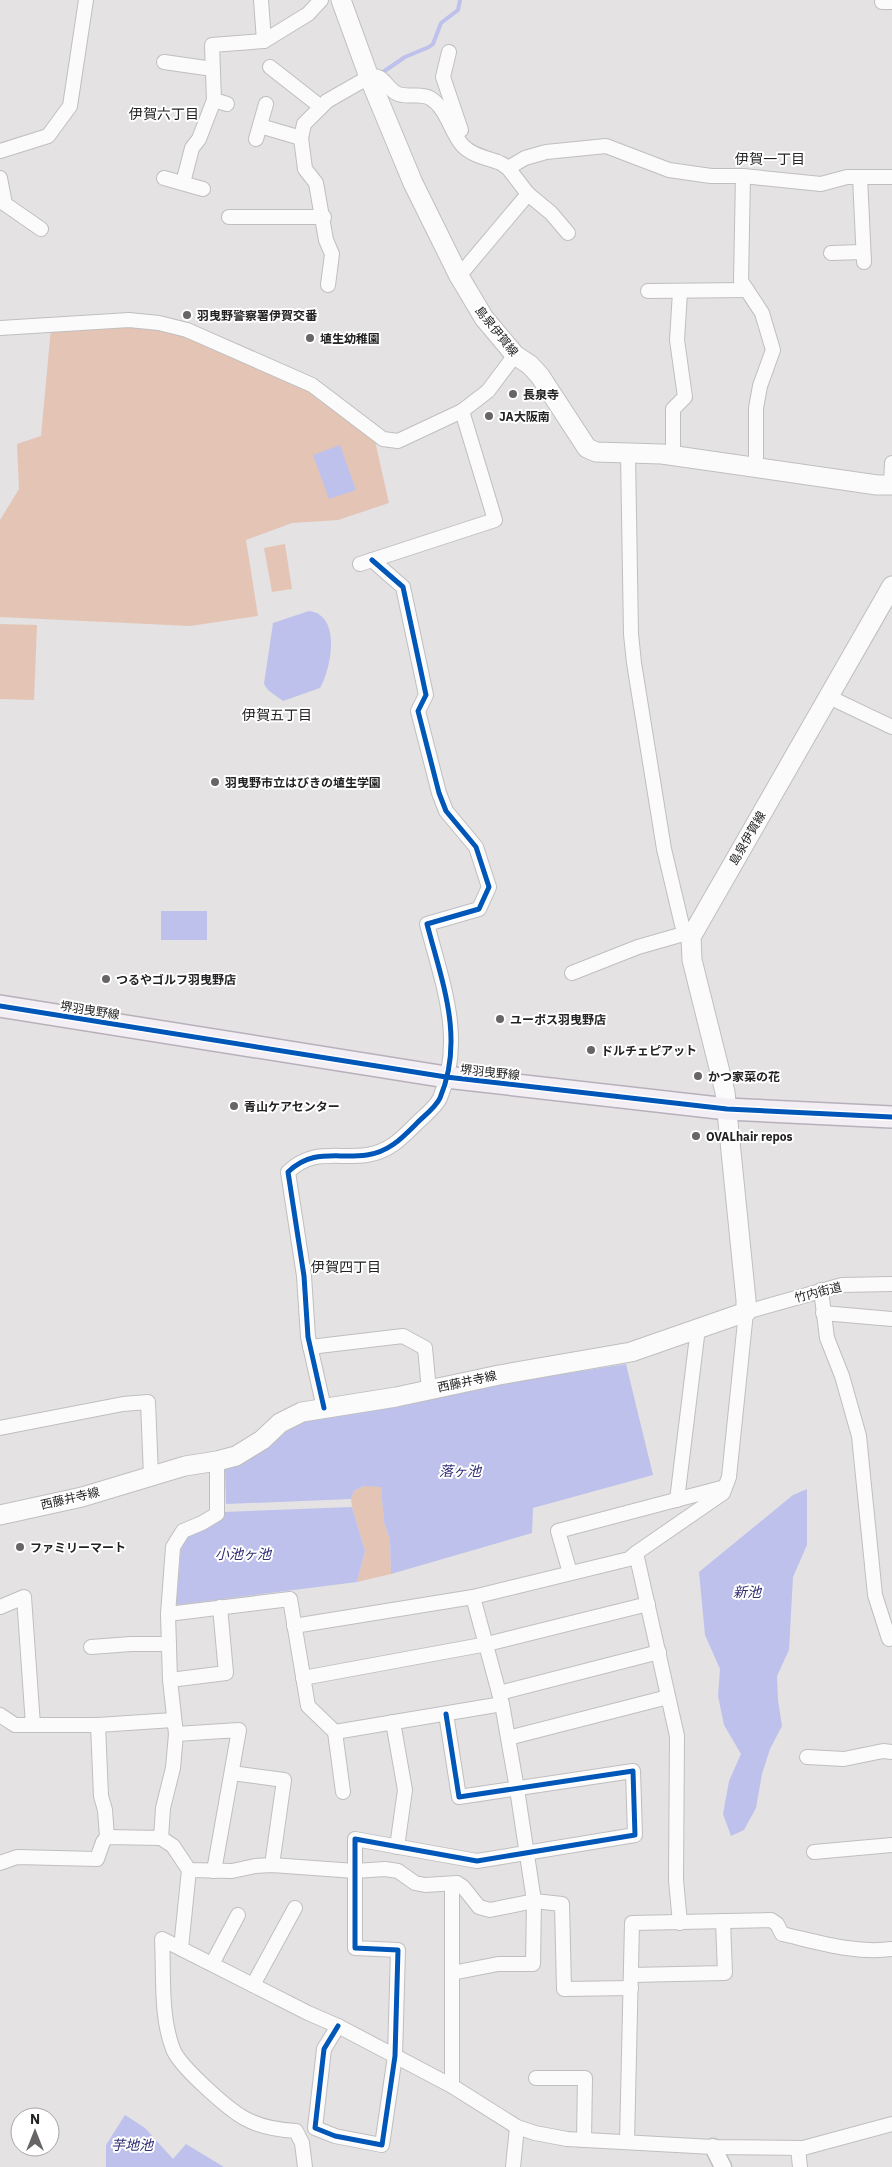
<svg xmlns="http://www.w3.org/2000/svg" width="892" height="2167" font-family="'IBM Plex Sans','Noto Sans JP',sans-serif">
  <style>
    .green { fill: #e4c4b5 }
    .water { fill: #bec1ec }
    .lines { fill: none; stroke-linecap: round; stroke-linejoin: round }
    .stream { stroke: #bec1ec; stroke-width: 4 }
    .minor-casing { stroke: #c0bfc0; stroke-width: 16 }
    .tertiary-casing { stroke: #c0bfc0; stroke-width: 19 }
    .secondary-casing { stroke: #c0bfc0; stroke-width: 21 }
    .primary-casing { stroke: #b7b0bb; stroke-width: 24 }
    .minor { stroke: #fbfbfb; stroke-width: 14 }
    .tertiary { stroke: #fbfbfb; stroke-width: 16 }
    .secondary { stroke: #fbfbfb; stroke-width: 19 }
    .primary { stroke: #f2eef3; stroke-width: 21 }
    .cycleway-casing { stroke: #fff; stroke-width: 8 }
    .cycleway { stroke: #0057b8; stroke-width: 5 }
    .poi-dot { fill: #676566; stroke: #fff; stroke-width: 2 }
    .labels { text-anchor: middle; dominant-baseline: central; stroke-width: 4; stroke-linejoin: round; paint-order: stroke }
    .poi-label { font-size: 12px; font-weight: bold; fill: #232222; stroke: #fff; text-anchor: start }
    .street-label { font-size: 12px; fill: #232222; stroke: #fff }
    .neighbourhood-label { font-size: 14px; fill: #232222; stroke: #fff }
    .water-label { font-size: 14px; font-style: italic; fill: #312e74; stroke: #fff }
  </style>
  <rect width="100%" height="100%" fill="#e4e2e3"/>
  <g class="green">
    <path d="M 128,323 L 187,332 L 308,389 L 375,441 L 389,503 L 338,520 L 292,523 L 246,540 L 258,616 L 190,626 L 0,617 L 0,520 L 19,489 L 17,444 L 41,436 L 51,328 Z"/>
    <path d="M 285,544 L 292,589 L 272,592 L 264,548 Z"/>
    <path d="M 0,624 L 37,625 L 34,700 L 0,699 Z"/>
    <path d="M 364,1486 L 381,1486 L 384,1522 L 390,1540 L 391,1574 L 357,1582 L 365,1551 L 352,1507 L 351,1499 L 354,1491 Z"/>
  </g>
  <g class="water">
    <path d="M 340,445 L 356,490 L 329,499 L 313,455 Z"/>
    <path d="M 309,611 C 342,615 331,669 320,688 L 283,701 L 268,690 L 264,684 L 273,623 Z"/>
    <rect x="161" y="911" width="46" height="29"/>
    <path d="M 626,1364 L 653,1475 L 533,1508 L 532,1533 L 391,1574 L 390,1540 L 384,1522 L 381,1487 L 364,1486 L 354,1491 L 351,1499 L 226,1504 L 225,1470 L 307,1415 Z"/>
    <path d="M 807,1489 L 807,1545 L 793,1577 L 789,1650 L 777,1676 L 778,1700 L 782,1726 L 770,1749 L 762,1774 L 756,1808 L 744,1830 L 731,1836 L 723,1814 L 729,1781 L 741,1754 L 724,1725 L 718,1696 L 720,1669 L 705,1635 L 699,1572 L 793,1495 Z"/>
    <path d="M 352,1507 L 365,1551 L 357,1582 L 176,1605 L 181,1547 L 188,1535 L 223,1512 Z"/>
    <path d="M 125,2115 L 145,2128 L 173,2159 L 186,2144 L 224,2167 L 106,2167 L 106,2145 Z"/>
  </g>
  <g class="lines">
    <path class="stream" d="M 383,72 L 405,57 L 429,47 L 433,44 L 441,23 L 458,10 L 460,0"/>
    <g class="minor-casing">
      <g id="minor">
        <path d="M 261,0 L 264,41"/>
        <path d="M 882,2 L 892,2"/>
        <path d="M 449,52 L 443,77 L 461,130"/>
        <path d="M 164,62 L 213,69"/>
        <path d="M 270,67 L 321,107"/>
        <path d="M 214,100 L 227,104"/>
        <path d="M 260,126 L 301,138"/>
        <path d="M 256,139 L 266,104"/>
        <path d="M 0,151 L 48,136 L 70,106 L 86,0"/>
        <path d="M 508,168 L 525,158 L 546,152 L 606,146 L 669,170 L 711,176 L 743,176 L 821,184 L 847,177 L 892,177"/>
        <path d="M 743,176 L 741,281 L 762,313 L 773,350 L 760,386 L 756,408 L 756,457 L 754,467"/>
        <path d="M 860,177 L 864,262"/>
        <path d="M 0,178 L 5,204 L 41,229"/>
        <path d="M 164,178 L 203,189"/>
        <path d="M 183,183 L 192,148 L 199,139 L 214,100 L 212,45 L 264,41 L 308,14 L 321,0"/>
        <path d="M 528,194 L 551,213 L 568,233"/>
        <path d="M 229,217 L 324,217"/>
        <path d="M 831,253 L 863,252"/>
        <path d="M 459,276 L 528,194 L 508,168 L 502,164"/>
        <path d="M 328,285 L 332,254 L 326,240 L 316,183 L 305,169 L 301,138 L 304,124 L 327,101 L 369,77 C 384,73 385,87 396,93 C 407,99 420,92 430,98 C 448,109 450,132 463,146 C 472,155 486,158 498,162"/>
        <path d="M 648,291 L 747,290"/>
        <path d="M 0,328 L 129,320 L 159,323 L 187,330 L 312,385 L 383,439 L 398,441 L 462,411 L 488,391 L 515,355"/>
        <path d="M 628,454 L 631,634 L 634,663 L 664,849 L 682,925 L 691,937"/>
        <path d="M 671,455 L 673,445 L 673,409 L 685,397 L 677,340 L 680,292"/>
        <path d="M 891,485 L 892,463"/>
        <path d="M 360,564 L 495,520 L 462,411"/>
        <path d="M 829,697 L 892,727"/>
        <path d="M 572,973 L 638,947 L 687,933"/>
        <path d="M 821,1290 L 827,1338 L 842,1376 L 859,1436 L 875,1595 L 889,1639"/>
        <path d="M 823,1313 L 892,1319"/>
        <path d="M 310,1347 L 403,1336 L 425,1348 L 429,1390"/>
        <path d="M 324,1408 L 308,1337 L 304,1276 L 288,1172 C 313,1148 336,1159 367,1155 C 389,1152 402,1138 417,1123 C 424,1116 436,1107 440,1098 C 465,1039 442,982 427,924 L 479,909 L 489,887 L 476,847 L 446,811 L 439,793 L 418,711 L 426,695 L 403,587 L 372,560"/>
        <path d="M 0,1428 L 123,1404 L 148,1402 L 151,1476"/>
        <path d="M 677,1500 L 698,1328"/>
        <path d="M 570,1573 L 558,1531 L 725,1487"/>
        <path d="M 0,1607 L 24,1597 L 33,1725"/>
        <path d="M 168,1614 L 290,1599 L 308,1706 L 335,1732 L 502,1704"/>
        <path d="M 294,1626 L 473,1597 L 629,1559 L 636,1553"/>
        <path d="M 91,1647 L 131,1644 L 169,1644"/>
        <path d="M 303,1678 L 487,1644 L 648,1604"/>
        <path d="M 170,1680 L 226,1673 L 220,1607"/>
        <path d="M 499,1693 L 659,1652"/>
        <path d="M 0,1715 L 15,1725 L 98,1725 L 173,1720"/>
        <path d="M 393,1722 L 405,1790 L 397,1847"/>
        <path d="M 98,1725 L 101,1796 L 105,1810 L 107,1837"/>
        <path d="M 335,1732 L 343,1792"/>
        <path d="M 176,1734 L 239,1730 L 214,1871"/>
        <path d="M 508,1738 L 668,1697"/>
        <path d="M 807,1757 L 844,1759 L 883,1751 L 892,1752"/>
        <path d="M 232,1773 L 284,1780 L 272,1865"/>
        <path d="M 161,1838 L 173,1846 L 189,1870 L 232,1871 L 255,1866 L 272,1865 L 355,1871 L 385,1869 L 398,1871 L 415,1883 L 425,1885 L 457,1883 L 463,1887 L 479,1907 L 490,1910 L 534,1901 L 562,1904 L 564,1989 L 631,1988"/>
        <path d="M 814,1852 L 892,1845"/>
        <path d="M 0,1863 L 17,1857 L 97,1859 L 103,1842 L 107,1837 L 161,1838 L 163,1808 L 173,1768 L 176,1734 L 170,1680 L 168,1614 L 173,1547 L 183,1531 L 202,1523 L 217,1514 L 217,1461"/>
        <path d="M 452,1884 L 452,2086"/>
        <path d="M 680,1923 L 676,1880 L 677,1736 L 636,1553 L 723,1493 L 729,1477 L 746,1312 L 842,1285 L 892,1284"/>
        <path d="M 181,1948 L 189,1870"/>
        <path d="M 212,1964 L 238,1915"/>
        <path d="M 452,1973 L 498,1964 L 533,1964 L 534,1901 L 517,1789 L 502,1704 L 473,1597"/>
        <path d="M 631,1975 L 725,1973 L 723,1921"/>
        <path d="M 253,1985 L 295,1908"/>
        <path d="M 338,2026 L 324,2049 L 315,2128 L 335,2136 L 382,2145 L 395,2056 L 398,1950 L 355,1948 L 355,1839 L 477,1861 L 635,1835 L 633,1771 L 459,1797 L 446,1714"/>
        <path d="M 536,2078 L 585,2078 L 584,2140"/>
        <path d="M 627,2142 L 632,1923 L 771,1920 L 777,1924 L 782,1934 C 818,1942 855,1954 892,1949"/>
        <path d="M 798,2148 L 800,2167"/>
        <path d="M 305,2167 L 302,2143 L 296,2131 C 278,2130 260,2127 244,2118 C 228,2109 179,2066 173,2049 C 160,2016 164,1974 162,1939 L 308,2013 L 338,2026 L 452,2086 L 517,2127 L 535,2133 L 567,2139 L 713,2147 L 803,2148 L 892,2124"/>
        <path d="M 513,2167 L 517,2127"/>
      </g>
    </g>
    <g class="tertiary-casing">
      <path id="tertiary" d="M 713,2147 L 723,2167"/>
    </g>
    <g class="secondary-casing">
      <g id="secondary">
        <path d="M 341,0 L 369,77 L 413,183 L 459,276 L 484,318 L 515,355 L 530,365 L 540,376 L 587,448 L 596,452 L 662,454 L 877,485 L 892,485"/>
        <path d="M 0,1515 L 82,1497 L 185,1466 L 217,1461 L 236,1456 L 262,1440 L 280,1423 L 302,1412 L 396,1397 L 499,1375 L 631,1352 L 746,1312 L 746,1300 L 725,1092 L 692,960 L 691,937 L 892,586"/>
      </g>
    </g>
    <g class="primary-casing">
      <path id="primary" d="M 0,1006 L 446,1077 L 727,1109 L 892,1117"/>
    </g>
    <use href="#minor" class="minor"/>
    <use href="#tertiary" class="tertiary"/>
    <use href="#secondary" class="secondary"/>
    <use href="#primary" class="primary"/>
    <g class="cycleway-casing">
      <g id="cycleway">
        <path d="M 0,1006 L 446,1077 L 727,1109 L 892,1117"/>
        <path d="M 324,1408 L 308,1337 L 304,1276 L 288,1172 C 313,1148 336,1159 367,1155 C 389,1152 402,1138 417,1123 C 424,1116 436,1107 440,1098 C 465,1039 442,982 427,924 L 479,909 L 489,887 L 476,847 L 446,811 L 439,793 L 418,711 L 426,695 L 403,587 L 372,560"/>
        <path d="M 338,2026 L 324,2049 L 315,2128 L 335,2136 L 382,2145 L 395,2056 L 398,1950 L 355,1948 L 355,1839 L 477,1861 L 635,1835 L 633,1771 L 459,1797 L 446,1714"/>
      </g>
    </g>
    <use href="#cycleway" class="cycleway"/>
  </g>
  <g class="poi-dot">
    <circle cx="187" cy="315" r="5"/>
    <circle cx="310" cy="338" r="5"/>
    <circle cx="513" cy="394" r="5"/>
    <circle cx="489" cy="416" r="5"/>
    <circle cx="215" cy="782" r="5"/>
    <circle cx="106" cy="979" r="5"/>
    <circle cx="500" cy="1019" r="5"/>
    <circle cx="591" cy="1050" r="5"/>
    <circle cx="698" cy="1076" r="5"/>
    <circle cx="234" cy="1106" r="5"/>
    <circle cx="696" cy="1136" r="5"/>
    <circle cx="20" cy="1547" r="5"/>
  </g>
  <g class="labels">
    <g class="poi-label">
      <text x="197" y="315">羽曳野警察署伊賀交番</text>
      <text x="320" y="338">埴生幼稚園</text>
      <text x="523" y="394">長泉寺</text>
      <text x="499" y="416">JA大阪南</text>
      <text x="225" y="782">羽曳野市立はびきの埴生学園</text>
      <text x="116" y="979">つるやゴルフ羽曳野店</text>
      <text x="510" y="1019">ユーポス羽曳野店</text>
      <text x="601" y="1050">ドルチェピアット</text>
      <text x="708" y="1076">かつ家菜の花</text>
      <text x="244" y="1106">青山ケアセンター</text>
      <text x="706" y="1136">OVALhair repos</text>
      <text x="30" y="1547">ファミリーマート</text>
    </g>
    <g class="street-label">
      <text transform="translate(497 331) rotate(51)">島泉伊賀線</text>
      <text transform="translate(747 838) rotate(-60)">島泉伊賀線</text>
      <text transform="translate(90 1010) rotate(9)">堺羽曳野線</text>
      <text transform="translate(490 1072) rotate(6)">堺羽曳野線</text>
      <text transform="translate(818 1292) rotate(-14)">竹内街道</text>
      <text transform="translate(467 1381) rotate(-12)">西藤井寺線</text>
      <text transform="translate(70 1498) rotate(-13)">西藤井寺線</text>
    </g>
    <g class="neighbourhood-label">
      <text x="164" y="114">伊賀六丁目</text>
      <text x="770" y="159">伊賀一丁目</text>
      <text x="277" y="715">伊賀五丁目</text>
      <text x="346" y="1267">伊賀四丁目</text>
    </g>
    <g class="water-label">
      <text x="460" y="1471">落ヶ池</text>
      <text x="243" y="1554">小池ヶ池</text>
      <text x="747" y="1592">新池</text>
      <text x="132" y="2145">芋地池</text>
    </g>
  </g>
  <g transform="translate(35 2132)"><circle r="24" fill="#ffffff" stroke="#a7a7a7"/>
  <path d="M0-4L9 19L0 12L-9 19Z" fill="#676566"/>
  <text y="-8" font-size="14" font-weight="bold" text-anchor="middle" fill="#232222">N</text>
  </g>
</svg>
